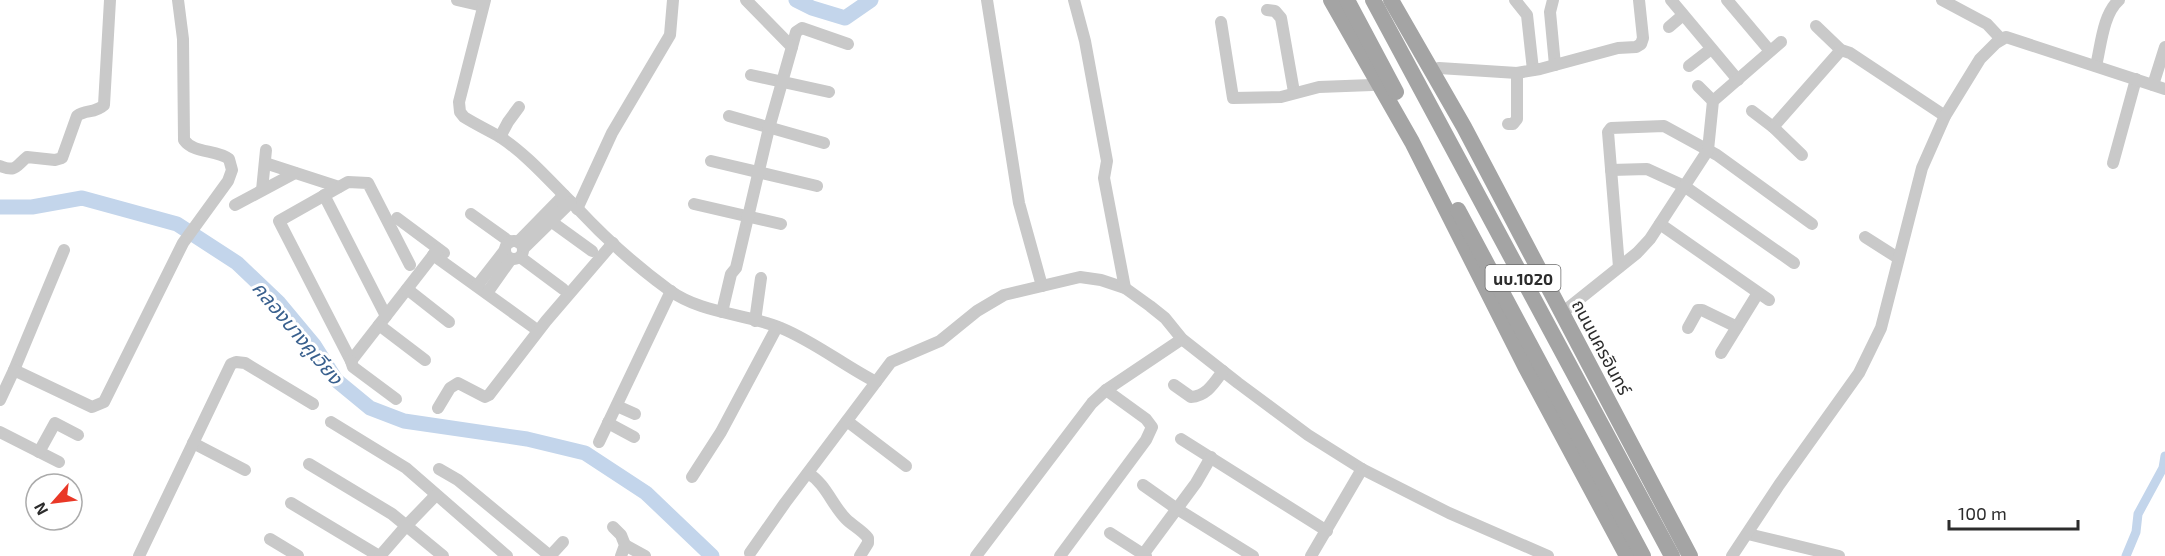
<svg xmlns="http://www.w3.org/2000/svg" width="2165" height="556" font-family="'Exo 2','Noto Sans Thai',sans-serif">
  <style>
    .lines { fill: none; stroke-linecap: round; stroke-linejoin: round }
    .canal { stroke: #c3d5eb; stroke-width: 9 }
    .river { stroke: #c3d5eb; stroke-width: 15 }
    .minor { stroke: #c9c9c9; stroke-width: 12 }
    .major { stroke: #a4a4a4; stroke-width: 16 }
    .labels { text-anchor: middle; dominant-baseline: central; stroke-width: 6; stroke-linejoin: round; paint-order: stroke }
    .shield { fill: #fff; stroke: #6b6b6b; stroke-width: 1.5 }
    .shield-label { font-size: 16px; font-weight: bold; fill: #2c2c2c }
    .street-label { font-size: 18px; fill: #2c2c2c; stroke: #fff }
    .water-label { font-size: 20px; font-style: italic; fill: #39608e; stroke: #fff }
  </style>
  <rect width="100%" height="100%" fill="#fff"/>
  <g class="lines">
    <path class="canal" d="M 2126,556 L 2136,532 L 2138,514 L 2163,468 L 2165,456"/>
    <g class="river">
      <path d="M 796,0 L 812,8 L 845,18 L 871,0"/>
      <path d="M 0,207 L 32,207 L 82,198 L 177,224 L 237,263 L 279,303 L 314,345 L 336,380 L 370,408 L 404,421 L 527,439 L 585,453 L 646,493 L 712,556"/>
    </g>
    <g class="minor">
      <path d="M 457,0 L 483,6"/>
      <path d="M 485,0 L 459,102 L 460,112 L 464,117 C 475,124 488,130 500,137 C 529,156 552,184 577,208 C 605,238 636,266 669,290 C 702,314 744,313 781,328 C 815,342 843,365 876,382 L 891,362 L 940,341 L 977,311 L 1004,295 L 1080,277 L 1101,280 L 1125,288 L 1150,306 L 1165,318 L 1182,339 L 1238,383 L 1308,435 L 1362,469 L 1449,513 L 1548,556"/>
      <path d="M 987,0 L 1019,203 L 1042,286"/>
      <path d="M 1074,0 L 1085,41 L 1107,161 L 1104,178 L 1125,288"/>
      <path d="M 1515,0 L 1527,15 L 1533,70"/>
      <path d="M 1553,0 L 1550,12 L 1555,65"/>
      <path d="M 1671,0 L 1738,80"/>
      <path d="M 1727,0 L 1770,51"/>
      <path d="M 1942,0 L 1987,24 L 2001,39"/>
      <path d="M 1267,10 L 1275,11 L 1281,18 L 1294,92"/>
      <path d="M 1221,22 L 1233,98 L 1281,97 L 1319,87 L 1372,85"/>
      <path d="M 1816,26 L 1841,50 L 1850,53 L 1945,116"/>
      <path d="M 1669,27 L 1683,15"/>
      <path d="M 792,47 L 796,32 L 802,28 L 848,44"/>
      <path d="M 1689,66 L 1711,49"/>
      <path d="M 2096,66 C 2101,45 2103,14 2119,0"/>
      <path d="M 1439,68 L 1517,73 L 1540,69 L 1618,48 L 1636,47 L 1641,44 L 1643,38 L 1639,0"/>
      <path d="M 751,75 L 829,92"/>
      <path d="M 2153,85 L 2165,47"/>
      <path d="M 1698,86 L 1713,101"/>
      <path d="M 1752,111 L 1773,127 L 1802,155"/>
      <path d="M 729,116 L 824,143"/>
      <path d="M 1508,124 L 1513,124 L 1517,119 L 1517,73"/>
      <path d="M 1773,127 L 1841,50"/>
      <path d="M 500,137 L 508,122 L 519,107"/>
      <path d="M 711,161 L 817,186"/>
      <path d="M 265,163 L 339,187"/>
      <path d="M 2113,163 L 2136,79"/>
      <path d="M 0,166 C 16,172 15,167 27,157 L 55,160 L 62,158 L 77,116 C 86,109 94,114 104,105 L 110,0"/>
      <path d="M 1611,170 L 1647,169 L 1684,186 L 1794,263"/>
      <path d="M 262,190 L 266,150"/>
      <path d="M 324,195 L 386,316"/>
      <path d="M 694,204 L 781,224"/>
      <path d="M 235,205 L 295,173"/>
      <path d="M 577,209 L 612,133 L 670,35 L 673,0"/>
      <path d="M 471,214 L 510,242"/>
      <path d="M 545,217 L 592,251"/>
      <path d="M 397,218 L 444,253"/>
      <path d="M 1660,224 L 1769,300"/>
      <path d="M 1865,237 L 1898,258"/>
      <circle cx="514" cy="250" r="9"/>
      <path d="M 518,242 L 564,195"/>
      <path d="M 523,249 L 571,202"/>
      <path d="M 433,255 L 533,327"/>
      <path d="M 520,257 L 563,289"/>
      <path d="M 410,265 L 368,183 L 348,182 L 279,221 L 351,361 L 438,249"/>
      <path d="M 1619,267 L 1608,132 L 1611,128 L 1664,126 L 1717,155 L 1812,224"/>
      <path d="M 477,286 L 505,250"/>
      <path d="M 407,289 L 449,322"/>
      <path d="M 487,293 L 511,259"/>
      <path d="M 722,312 L 731,274 L 736,268 L 769,128 L 792,47 L 746,0"/>
      <path d="M 1562,313 L 1637,253 L 1650,239 L 1708,150 L 1713,101 L 1781,42"/>
      <path d="M 755,321 L 761,278"/>
      <path d="M 379,325 L 425,360"/>
      <path d="M 1688,328 L 1698,310 L 1702,310 L 1737,327"/>
      <path d="M 1721,353 L 1758,293"/>
      <path d="M 351,361 L 353,367 L 396,399"/>
      <path d="M 14,370 L 64,250"/>
      <path d="M 1174,385 L 1191,397 C 1207,396 1214,383 1223,371"/>
      <path d="M 0,400 L 14,370 L 92,407 L 104,402 L 183,243 L 228,181 L 232,170 L 229,159 C 216,149 194,154 184,140 L 183,39 L 178,0"/>
      <path d="M 617,406 L 635,414"/>
      <path d="M 438,408 L 450,388 L 458,383 L 485,397 L 489,395 L 546,321 L 613,243"/>
      <path d="M 847,421 L 906,466"/>
      <path d="M 331,422 L 406,468 L 507,556"/>
      <path d="M 608,423 L 634,437"/>
      <path d="M 0,432 L 59,462"/>
      <path d="M 1181,439 L 1327,531"/>
      <path d="M 599,442 L 671,291"/>
      <path d="M 193,443 L 245,470"/>
      <path d="M 39,452 L 55,423 L 78,435"/>
      <path d="M 309,464 L 392,514 L 443,556"/>
      <path d="M 439,469 L 458,480 L 550,556"/>
      <path d="M 808,473 C 826,484 832,505 846,519 C 853,526 862,530 868,538 L 868,543 L 860,556"/>
      <path d="M 692,477 L 721,432 L 777,327"/>
      <path d="M 1143,485 L 1177,509 L 1253,556"/>
      <path d="M 291,503 L 379,556"/>
      <path d="M 613,527 L 621,535 L 625,545 L 621,556"/>
      <path d="M 1110,533 L 1146,556"/>
      <path d="M 1748,534 L 1839,556"/>
      <path d="M 270,539 L 298,556"/>
      <path d="M 625,545 L 645,556"/>
      <path d="M 750,553 L 785,503 L 876,382"/>
      <path d="M 139,556 L 231,364 L 236,362 L 245,363 L 313,404"/>
      <path d="M 380,556 L 406,526 L 436,495"/>
      <path d="M 550,556 L 563,542"/>
      <path d="M 976,556 L 1092,403 L 1106,390 L 1182,339"/>
      <path d="M 1060,556 L 1146,440 L 1152,427 L 1146,419 L 1106,390"/>
      <path d="M 1142,556 L 1196,483 L 1211,457"/>
      <path d="M 1311,556 L 1362,469"/>
      <path d="M 1732,556 L 1779,485 L 1859,373 L 1881,328 L 1922,168 L 1945,116 L 1980,59 L 1996,43 L 2006,37 L 2165,89"/>
    </g>
    <g class="major">
      <path d="M 1331,0 L 1412,142 L 1525,366 L 1627,556"/>
      <path d="M 1347,0 L 1396,92"/>
      <path d="M 1373,0 L 1672,556"/>
      <path d="M 1391,0 L 1464,127 L 1690,556"/>
      <path d="M 1458,210 L 1643,556"/>
    </g>
  </g>
  <g class="labels">
    <rect class="shield" x="1485.5" y="265" width="75" height="26" rx="4.5"/>
    <g class="shield-label">
      <text x="1523" y="278">นบ.1020</text>
    </g>
    <g class="street-label">
      <text transform="translate(1602 347) rotate(62)">ถนนนครอินทร์</text>
    </g>
    <g class="water-label">
      <text transform="translate(298 332) rotate(50)">คลองบางคูเวียง</text>
    </g>
  </g>
  <g transform="translate(54 502) rotate(242)"><circle r="28" fill="#ffffff" stroke="#ababab" stroke-width="1.5"/>
  <path d="M0-4.5L10 22L0 15L-10 22Z" fill="#e93827"/>
  <text y="-9" font-size="16" font-weight="bold" text-anchor="middle" fill="#2c2c2c">N</text>
  </g>
  <path d="M1949 520v9h129v-9" fill="none" stroke="#2c2c2c" stroke-width="3"/>
  <text x="1958" y="520" font-size="18" fill="#2c2c2c" stroke="#ffffff" stroke-width="4.5" paint-order="stroke">100 m</text>
</svg>
